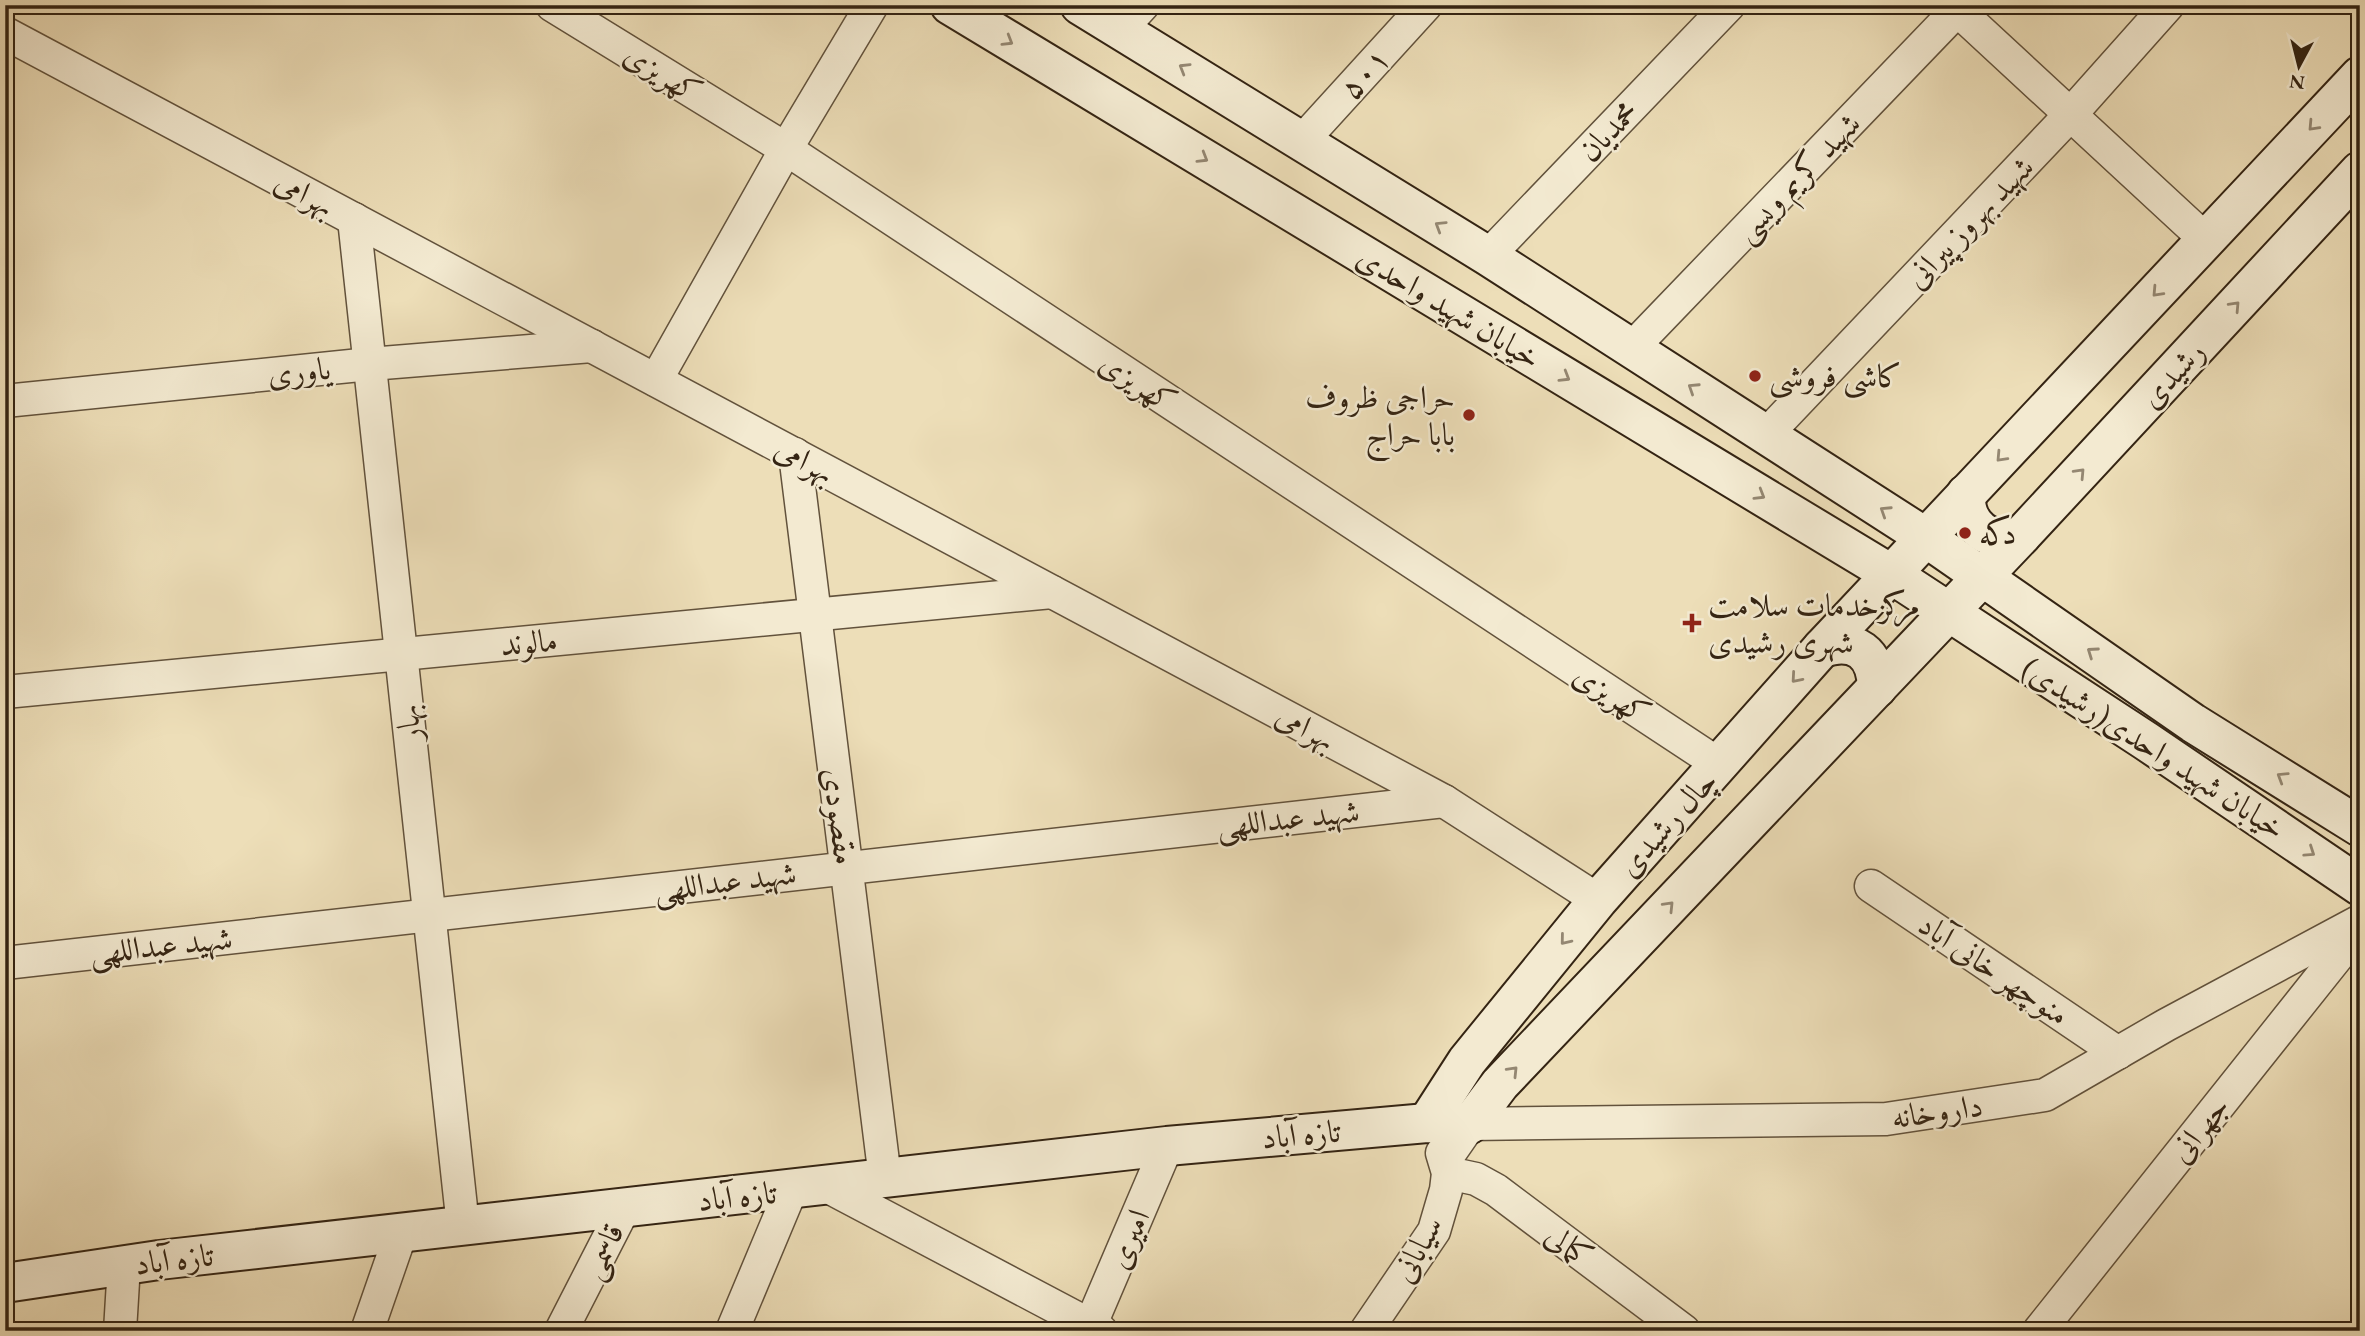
<svg xmlns="http://www.w3.org/2000/svg" width="2365" height="1336" font-family="'EB Garamond',Amiri,serif">
  <style>
    .lines { fill: none; stroke-linecap: round; stroke-linejoin: round }
    .street-casing { stroke: #62523c; stroke-width: 35 }
    .secondary-casing { stroke: #342413; stroke-width: 42 }
    .street { stroke: #f3ead1; stroke-width: 32 }
    .secondary { stroke: #f3ead1; stroke-width: 38 }
    .oneway { stroke: #948772 }
    .poi-dot { fill: #8f2418; stroke: #f3ead1; stroke-width: 2.5 }
    .labels { text-anchor: middle; dominant-baseline: central; stroke-width: 5; stroke-linejoin: round; paint-order: stroke }
    .street-label { font-size: 32px; fill: #342413; stroke: #f3ead1 }
    .poi-label { font-size: 32px; fill: #342413; stroke: #f3ead1; text-anchor: start }
  </style>
  <rect width="100%" height="100%" fill="#eddeb8"/>
  <filter id="stains"><feTurbulence type="fractalNoise" baseFrequency=".00286" numOctaves="4"/><feColorMatrix values="0 0 0 0 .2 0 0 0 0 .09 0 0 0 0 .02 0 0 0 .5 -.17"/></filter>
  <radialGradient id="worn" r=".72"><stop offset=".6" stop-color="#630" stop-opacity="0"/><stop offset="1" stop-color="#630" stop-opacity=".3"/></radialGradient>
  <g class="lines">
    <g class="street-casing">
      <g id="street">
        <path d="M 552,5 L 786,149 L 1720,765"/>
        <path d="M 1952,5 L 2206,240"/>
        <path d="M 1120,30 L 1143,5"/>
        <path d="M 5,33 L 1444,801 L 1598,900"/>
        <path d="M 1303,140 L 1426,5"/>
        <path d="M 354,219 L 463,1226"/>
        <path d="M 1488,256 L 1729,5"/>
        <path d="M 1631,349 L 1962,5"/>
        <path d="M 656,380 L 786,149 L 872,5"/>
        <path d="M 5,401 L 370,364 L 592,346"/>
        <path d="M 1766,435 L 2070,115 L 2168,5"/>
        <path d="M 795,454 L 885,1178"/>
        <path d="M 5,692 L 1052,592"/>
        <path d="M 1871,886 L 2118,1053"/>
        <path d="M 5,963 L 1444,801"/>
        <path d="M 1445,1160 L 1470,1124 L 1886,1119 L 2045,1095 L 2166,1025 L 2360,921"/>
        <path d="M 1448,1173 L 1476,1179 L 1496,1190 L 1684,1331"/>
        <path d="M 825,1185 L 1101,1331"/>
        <path d="M 120,1331 L 124,1265"/>
        <path d="M 367,1331 L 401,1233"/>
        <path d="M 561,1331 L 624,1208"/>
        <path d="M 732,1331 L 791,1190"/>
        <path d="M 1088,1331 L 1167,1146"/>
        <path d="M 1366,1331 L 1434,1231 L 1446,1190 L 1448,1173 L 1442,1153"/>
        <path d="M 2039,1331 L 2360,928"/>
      </g>
    </g>
    <g class="secondary-casing">
      <g id="secondary">
        <path d="M 950,5 L 1891,574 L 2146,741 L 2360,886"/>
        <path d="M 1080,5 L 1488,256 L 1925,537 L 2193,723 L 2360,827"/>
        <path d="M 1966,494 C 1964,527 1991,546 2021,536"/>
        <path d="M 1822,648 C 1856,637 1876,653 1877,688"/>
        <path d="M 1427,1123 L 1467,1061 L 1598,900 L 1822,648 L 2360,76"/>
        <path d="M 5,1283 L 159,1260 L 1167,1146 L 1427,1123 L 1470,1124 L 1500,1084 L 2021,536 L 2360,171"/>
      </g>
    </g>
    <use href="#street" class="street"/>
    <use href="#secondary" class="secondary"/>
  </g>
  <defs><path id="oneway-chevron" d="M-2-3.5L2.5 0L-2 3.5" fill="none" stroke-width="1.6" stroke-linecap="round" stroke-linejoin="round" transform="scale(1.75)"/></defs>
  <g class="oneway">
    <use href="#oneway-chevron" transform="translate(1008 41) rotate(31)"/>
    <use href="#oneway-chevron" transform="translate(1184 68) rotate(-149)"/>
    <use href="#oneway-chevron" transform="translate(2313 126) rotate(133)"/>
    <use href="#oneway-chevron" transform="translate(1203 158) rotate(31)"/>
    <use href="#oneway-chevron" transform="translate(1440 226) rotate(-148)"/>
    <use href="#oneway-chevron" transform="translate(2157 292) rotate(133)"/>
    <use href="#oneway-chevron" transform="translate(2235 306) rotate(-47)"/>
    <use href="#oneway-chevron" transform="translate(1565 377) rotate(31)"/>
    <use href="#oneway-chevron" transform="translate(1693 388) rotate(-147)"/>
    <use href="#oneway-chevron" transform="translate(2001 457) rotate(133)"/>
    <use href="#oneway-chevron" transform="translate(2080 473) rotate(-47)"/>
    <use href="#oneway-chevron" transform="translate(1760 495) rotate(31)"/>
    <use href="#oneway-chevron" transform="translate(1885 511) rotate(-147)"/>
    <use href="#oneway-chevron" transform="translate(2092 652) rotate(-145)"/>
    <use href="#oneway-chevron" transform="translate(1796 678) rotate(131)"/>
    <use href="#oneway-chevron" transform="translate(2282 777) rotate(-148)"/>
    <use href="#oneway-chevron" transform="translate(2310 852) rotate(34)"/>
    <use href="#oneway-chevron" transform="translate(1669 906) rotate(-46)"/>
    <use href="#oneway-chevron" transform="translate(1565 940) rotate(129)"/>
    <use href="#oneway-chevron" transform="translate(1513 1071) rotate(-46)"/>
  </g>
  <g class="poi-dot">
    <circle cx="1755" cy="376" r="7"/>
    <circle cx="1469" cy="415" r="7"/>
    <circle cx="1965" cy="533" r="7"/>
    <path d="M1688.5 612.5h7v7h7v7h-7v7h-7v-7h-7v-7h7z"/>
  </g>
  <g class="labels">
    <g class="street-label">
      <text transform="translate(663 73) rotate(32)">کهریزی</text>
      <text transform="translate(1364 73) rotate(-48)">۵۰۱</text>
      <text transform="translate(1608 131) rotate(-46)">محمدیان</text>
      <text transform="translate(1797 177) rotate(-46)">شهید کریم ویسی</text>
      <text transform="translate(305 193) rotate(28)">بهرامی</text>
      <text transform="translate(1969 222) rotate(-46)">شهید بهروز پیرانی</text>
      <text transform="translate(1449 307) rotate(31)">خیابان شهید واحدی</text>
      <text transform="translate(299 371) rotate(-6)">یاوری</text>
      <text transform="translate(2172 374) rotate(-47)">رشیدی</text>
      <text transform="translate(1138 382) rotate(33)">کهریزی</text>
      <text transform="translate(805 460) rotate(28)">بهرامی</text>
      <text transform="translate(529 642) rotate(-5)">مالوند</text>
      <text transform="translate(1612 694) rotate(33)">کهریزی</text>
      <text transform="translate(408 723) rotate(-96)">بهار</text>
      <text transform="translate(1306 727) rotate(28)">بهرامی</text>
      <text transform="translate(2154 748) rotate(33)">خیابان شهید واحدی(رشیدی)</text>
      <text transform="translate(840 816) rotate(83)">مقصودی</text>
      <text transform="translate(1288 818) rotate(-6)">شهید عبداللهی</text>
      <text transform="translate(1667 823) rotate(-48)">چال رشیدی</text>
      <text transform="translate(725 881) rotate(-7)">شهید عبداللهی</text>
      <text transform="translate(161 945) rotate(-6)">شهید عبداللهی</text>
      <text transform="translate(1994 969) rotate(34)">منوچهر خانی آباد</text>
      <text transform="translate(1937 1111) rotate(-8)">داروخانه</text>
      <text transform="translate(2199 1129) rotate(-51)">جهرانی</text>
      <text transform="translate(1301 1134) rotate(-5)">تازه آباد</text>
      <text transform="translate(737 1196) rotate(-6)">تازه آباد</text>
      <text transform="translate(1128 1239) rotate(-67)">امیری</text>
      <text transform="translate(1569 1245) rotate(37)">کمالی</text>
      <text transform="translate(1417 1249) rotate(-61)">سیابانی</text>
      <text transform="translate(602 1251) rotate(-63)">قاسمی</text>
      <text transform="translate(174 1259) rotate(-7)">تازه آباد</text>
    </g>
    <g class="poi-label">
      <text x="1769" y="376">کاشی فروشی</text>
      <text x="1455" y="397" text-anchor="end">حراجی ظروف<tspan x="1455" dy="37">بابا حراج</tspan></text>
      <text x="1979" y="533">دکه</text>
      <text x="1708" y="605">مرکزخدمات سلامت<tspan x="1708" dy="37">شهری رشیدی</tspan></text>
    </g>
  </g>
  <rect width="2365" height="1336" fill="none" stroke="#eddeb8" stroke-width="28"/>
  <rect x="7" y="7" width="2351" height="1322" fill="none" stroke="#342413" stroke-width="3.5"/>
  <rect x="14" y="14" width="2337" height="1308" fill="none" stroke="#342413" stroke-width="2"/>
  <g transform="translate(2299 66) rotate(187)" stroke="#f3ead1" stroke-width="5" paint-order="stroke">
  <path d="M0-5L12 26L0 18L-12 26Z" fill="#342413"/>
  <text y="-10" font-size="19" font-weight="bold" text-anchor="middle" fill="#342413">N</text>
  </g>
  <rect width="100%" height="100%" filter="url(#stains)"/>
  <rect width="100%" height="100%" fill="url(#worn)"/>
</svg>
